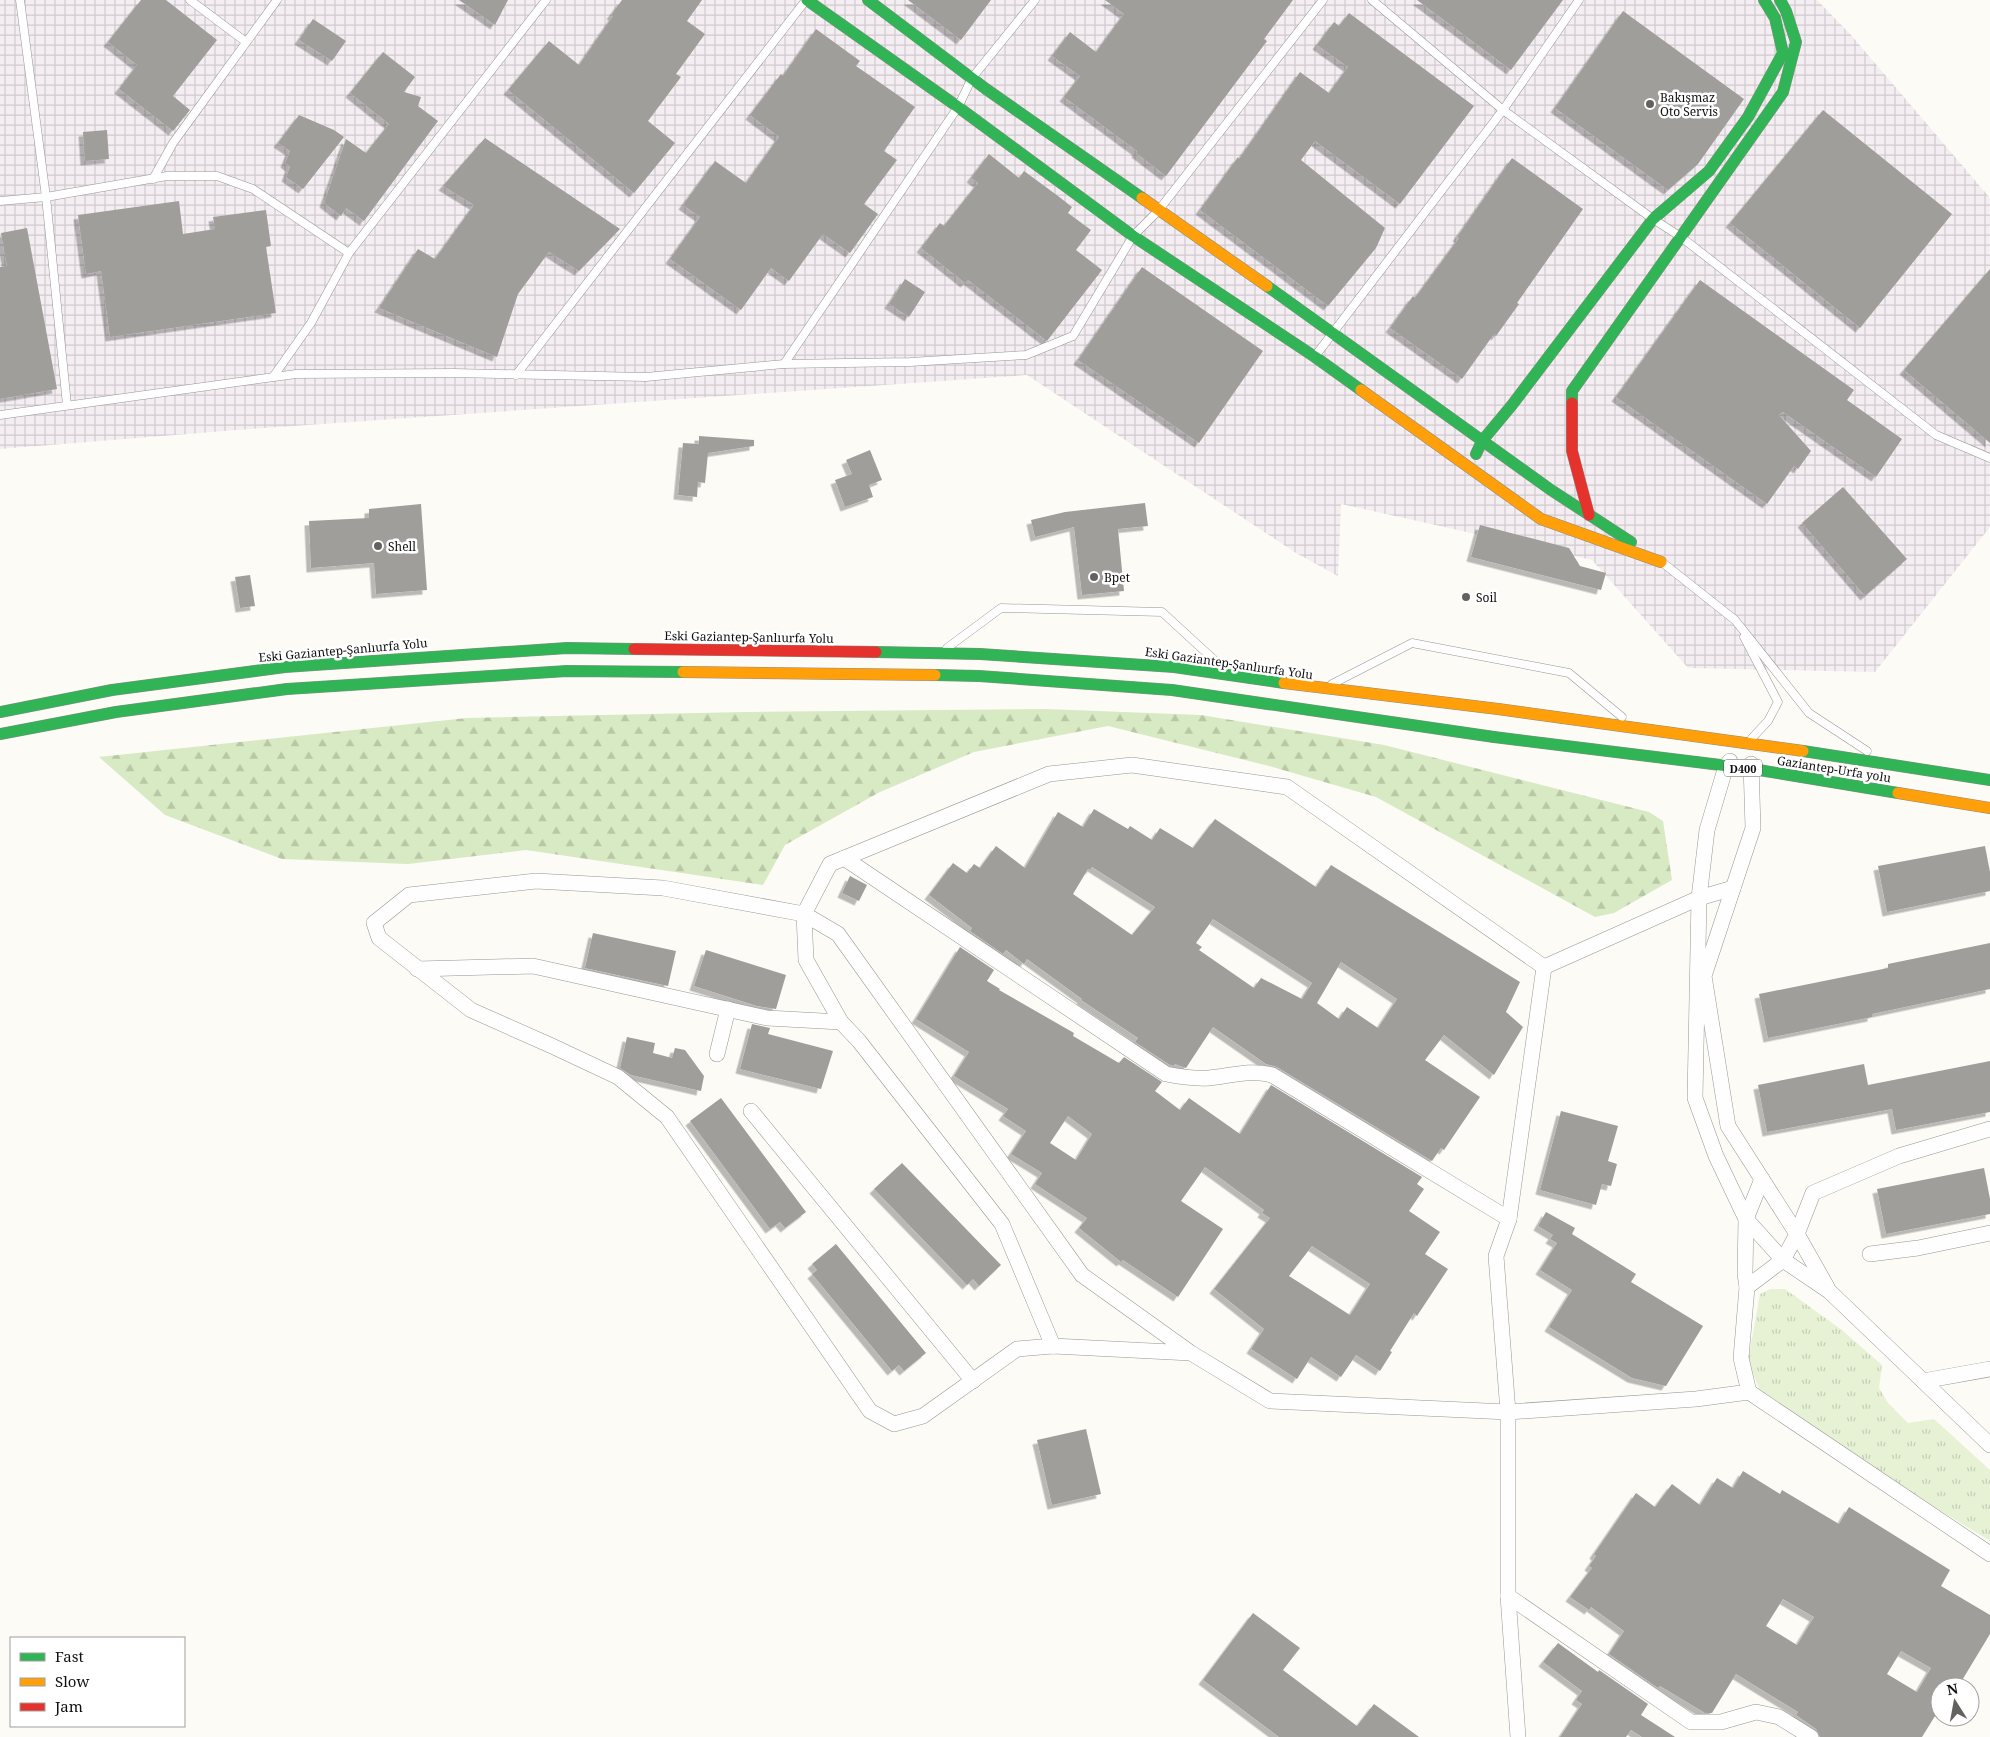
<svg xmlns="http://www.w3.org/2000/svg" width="1990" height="1737" font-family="'Noto Serif',serif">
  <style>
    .industrial { fill: url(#industrial-grid) }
    .grass { fill: url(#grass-tufts) }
    .forest { fill: url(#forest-firs) }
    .building { fill: #a09e9b; fill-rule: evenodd; filter: url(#shadow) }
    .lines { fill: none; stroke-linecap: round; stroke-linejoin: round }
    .lane-casing { stroke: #969694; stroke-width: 9 }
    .street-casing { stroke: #969694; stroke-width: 16 }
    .fast-casing { stroke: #8d8c8a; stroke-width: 12 }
    .slow-casing { stroke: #8d8c8a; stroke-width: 12 }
    .jam-casing { stroke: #8d8c8a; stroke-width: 12 }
    .lane { stroke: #fffefe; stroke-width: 8 }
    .street { stroke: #fffefe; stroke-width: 15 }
    .fast { stroke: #30b455; stroke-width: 11 }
    .slow { stroke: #ff9f0a; stroke-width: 11 }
    .jam { stroke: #e5322d; stroke-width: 11 }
    .poi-dot { fill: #636260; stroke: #fff; stroke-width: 2 }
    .labels { text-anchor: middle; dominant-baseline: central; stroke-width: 5; stroke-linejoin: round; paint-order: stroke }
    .shield { fill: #fff; stroke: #585858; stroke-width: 1 }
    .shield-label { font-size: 11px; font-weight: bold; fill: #101010 }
    .poi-label { font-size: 12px; fill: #101010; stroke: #fff; text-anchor: start }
    .street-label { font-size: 12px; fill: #101010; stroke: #fff }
  </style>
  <defs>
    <pattern id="industrial-grid" width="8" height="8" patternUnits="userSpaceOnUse" patternTransform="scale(1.25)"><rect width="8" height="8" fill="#f4eef2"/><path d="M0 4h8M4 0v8" fill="none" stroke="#d0cbce"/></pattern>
    <pattern id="grass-tufts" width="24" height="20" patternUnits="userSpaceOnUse" patternTransform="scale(1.25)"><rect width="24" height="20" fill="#e7f2d5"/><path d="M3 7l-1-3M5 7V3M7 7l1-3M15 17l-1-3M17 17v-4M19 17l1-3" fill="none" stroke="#c5ceb6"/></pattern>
    <pattern id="forest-firs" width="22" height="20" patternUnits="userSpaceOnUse" patternTransform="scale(1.25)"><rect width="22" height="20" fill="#d8eac3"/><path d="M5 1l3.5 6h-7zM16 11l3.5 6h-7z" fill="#b8c8a6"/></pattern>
    <filter id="shadow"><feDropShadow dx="-4.5" dy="4.5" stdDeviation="0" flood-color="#0004"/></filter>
  </defs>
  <rect width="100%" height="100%" fill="#fcfbf6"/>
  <path class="industrial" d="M 0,0 L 1817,0 L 1851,35 L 1990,198 L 1990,527 L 1875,672 L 1688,668 L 1592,560 L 1341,504 L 1338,576 L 1296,553 L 1027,375 L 250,429 L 0,449 Z"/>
  <path class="grass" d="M 1770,1289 L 1785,1289 L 1842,1330 L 1882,1365 L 1879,1388 L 1888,1403 L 1908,1423 L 1934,1419 L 1990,1470 L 1990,1541 L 1877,1472 L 1759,1389 L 1748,1360 L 1760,1294 Z"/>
  <path class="forest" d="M 1046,709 L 1201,715 L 1384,745 L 1649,812 L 1663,821 L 1672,880 L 1614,913 L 1595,917 L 1376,797 L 1269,766 L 1108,726 L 974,752 L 880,792 L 785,845 L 763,885 L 526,850 L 408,864 L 282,859 L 165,815 L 99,757 L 467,718 L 745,712 Z"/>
  <g class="building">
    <path d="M 141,0 L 166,0 L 217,40 L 173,96 L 190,110 L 173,131 L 119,89 L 137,65 L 108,42 Z"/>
    <path d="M 459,0 L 508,0 L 495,25 Z"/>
    <path d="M 622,0 L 702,0 L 687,21 L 705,34 L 676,74 L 681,77 L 648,121 L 675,143 L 634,193 L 508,90 L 549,41 L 579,65 L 613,16 L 611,15 Z"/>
    <path d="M 908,0 L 991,0 L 961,40 Z"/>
    <path d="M 1105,0 L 1293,0 L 1264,39 L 1267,41 L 1166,176 L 1136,153 L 1137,151 L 1064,97 L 1080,76 L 1052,56 L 1070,32 L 1096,52 L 1124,14 Z"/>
    <path d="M 1417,0 L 1563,0 L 1511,70 Z"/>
    <path d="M 1623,11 L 1744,99 L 1698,164 L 1668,190 L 1555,108 Z"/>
    <path d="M 1349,13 L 1474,106 L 1400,204 L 1315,141 L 1301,160 L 1385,228 L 1376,248 L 1328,306 L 1200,210 L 1238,157 L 1239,159 L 1300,72 L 1329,93 L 1348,67 L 1317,45 L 1334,22 L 1339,26 Z"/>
    <path d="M 313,19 L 346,41 L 332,61 L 299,40 Z"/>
    <path d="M 816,29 L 860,61 L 856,66 L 915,107 L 884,151 L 897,160 L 864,204 L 878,214 L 850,253 L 823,234 L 789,281 L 771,268 L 741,310 L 670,259 L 700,217 L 683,205 L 715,161 L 746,183 L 779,137 L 750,115 L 781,74 L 783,76 Z"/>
    <path d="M 383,52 L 415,77 L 404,92 L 421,97 L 418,106 L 438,121 L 364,221 L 346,208 L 341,216 L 324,203 L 346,139 L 366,153 L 389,124 L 350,93 Z"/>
    <path d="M 1823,110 L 1952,214 L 1860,328 L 1730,223 Z"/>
    <path d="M 299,115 L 334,130 L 344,137 L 303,189 L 286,177 L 290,167 L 285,163 L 290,151 L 278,143 Z"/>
    <path d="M 107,130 L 109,159 L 85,161 L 83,132 Z"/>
    <path d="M 485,138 L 620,229 L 579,271 L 549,252 L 518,294 L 497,357 L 379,308 L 418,249 L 435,259 L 474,205 L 443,186 Z"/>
    <path d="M 989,154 L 1019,178 L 1024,171 L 1058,196 L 1072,207 L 1068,213 L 1091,230 L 1076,250 L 1102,270 L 1047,341 L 968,280 L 965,283 L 921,248 L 940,223 L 944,226 L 978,183 L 971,178 Z"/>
    <path d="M 1512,158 L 1583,209 L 1517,303 L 1519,304 L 1496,336 L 1494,334 L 1462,379 L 1390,328 L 1413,296 L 1415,298 L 1459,238 L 1457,237 Z"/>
    <path d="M 179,201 L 183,234 L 215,229 L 213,217 L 266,210 L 271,246 L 266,247 L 276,313 L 110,337 L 101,271 L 86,274 L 78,215 Z"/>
    <path d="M 27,228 L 57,389 L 0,399 L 0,267 L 7,266 L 1,233 Z"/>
    <path d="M 1142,267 L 1263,351 L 1199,443 L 1078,360 Z"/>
    <path d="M 1990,269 L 1990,443 L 1904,370 Z"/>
    <path d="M 905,279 L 925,292 L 909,317 L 889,304 Z"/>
    <path d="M 1700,280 L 1854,390 L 1847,400 L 1902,439 L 1876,477 L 1783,412 L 1779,415 L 1811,451 L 1798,469 L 1794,466 L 1767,504 L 1616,397 Z"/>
    <path d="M 699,436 L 754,440 L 754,446 L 708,453 L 705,483 L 698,482 L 697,497 L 678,495 L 683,443 L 699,444 Z"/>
    <path d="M 870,450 L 882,480 L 869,485 L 873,497 L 845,507 L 835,480 L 852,474 L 846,460 Z"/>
    <path d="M 1843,487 L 1907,559 L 1865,596 L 1802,523 Z"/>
    <path d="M 1145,503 L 1148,526 L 1118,529 L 1124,591 L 1082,595 L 1074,527 L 1035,537 L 1031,520 L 1065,512 Z"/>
    <path d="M 421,504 L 427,590 L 376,594 L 374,563 L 311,568 L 309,521 L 369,518 L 369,509 Z"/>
    <path d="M 1480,525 L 1569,548 L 1580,566 L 1606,573 L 1601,590 L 1471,557 Z"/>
    <path d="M 250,575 L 255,606 L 240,608 L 235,577 Z"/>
    <path d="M 1094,809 L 1128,829 L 1130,826 L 1152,840 L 1160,828 L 1193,848 L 1215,819 L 1316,887 L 1331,865 L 1520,982 L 1506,1012 L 1523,1027 L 1494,1075 L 1444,1035 L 1425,1060 L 1480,1097 L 1444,1150 L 1441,1148 L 1432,1161 L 1277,1067 L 1266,1064 L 1213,1027 L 1186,1068 L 1175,1064 L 1174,1066 L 1170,1065 L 1135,1042 L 1138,1038 L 1081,1000 L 1082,999 L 1027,959 L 1024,964 L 1006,950 L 1003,954 L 970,931 L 972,928 L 929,895 L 953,863 L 967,873 L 974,864 L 980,868 L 996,846 L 1025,868 L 1058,812 L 1083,827 ZM 1092,867 L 1155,907 L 1132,935 L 1073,894 L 1088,869 L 1090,870 ZM 1213,919 L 1312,983 L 1302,999 L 1261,978 L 1254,988 L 1199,950 L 1202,947 L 1196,943 ZM 1341,962 L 1397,999 L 1378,1028 L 1347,1007 L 1339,1019 L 1317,1003 Z"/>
    <path d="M 1985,846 L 1990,872 L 1990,891 L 1887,912 L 1878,866 Z"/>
    <path d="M 850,876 L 867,885 L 859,901 L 842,893 Z"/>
    <path d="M 593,933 L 676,951 L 668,986 L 585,968 Z"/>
    <path d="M 1990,943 L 1990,989 L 1872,1014 L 1872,1017 L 1768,1038 L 1759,994 L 1888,968 L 1888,964 Z"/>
    <path d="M 960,947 L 994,970 L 987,981 L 1000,989 L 999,990 L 1074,1033 L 1073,1036 L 1119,1063 L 1124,1057 L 1162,1082 L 1155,1091 L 1180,1110 L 1189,1098 L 1240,1134 L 1271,1085 L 1422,1177 L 1417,1184 L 1424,1189 L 1409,1211 L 1440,1232 L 1425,1254 L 1448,1269 L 1417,1316 L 1414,1313 L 1390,1351 L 1392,1352 L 1380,1371 L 1356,1355 L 1341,1377 L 1311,1357 L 1297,1379 L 1251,1349 L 1264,1329 L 1214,1289 L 1270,1218 L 1262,1213 L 1264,1210 L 1205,1167 L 1181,1201 L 1223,1229 L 1178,1297 L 1123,1260 L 1121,1262 L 1079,1228 L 1087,1218 L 1035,1184 L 1042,1173 L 1011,1154 L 1026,1131 L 1003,1116 L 1008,1109 L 954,1076 L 969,1052 L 916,1019 ZM 1068,1116 L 1092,1134 L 1076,1160 L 1050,1143 ZM 1312,1246 L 1370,1284 L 1350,1315 L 1289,1276 Z"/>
    <path d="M 706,950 L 786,975 L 776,1009 L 757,1006 L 694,986 Z"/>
    <path d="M 752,1024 L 770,1028 L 768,1034 L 833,1051 L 821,1089 L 740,1069 Z"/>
    <path d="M 627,1037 L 655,1043 L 653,1053 L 672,1058 L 675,1048 L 685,1050 L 704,1076 L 701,1091 L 631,1075 L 620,1068 Z"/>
    <path d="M 1990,1061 L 1990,1112 L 1896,1130 L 1892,1109 L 1767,1132 L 1758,1085 L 1864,1064 L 1868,1085 Z"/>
    <path d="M 721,1098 L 806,1212 L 785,1228 L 780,1222 L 770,1229 L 690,1121 Z"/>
    <path d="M 1561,1111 L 1618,1126 L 1608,1161 L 1617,1164 L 1611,1186 L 1602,1184 L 1596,1205 L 1540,1190 Z"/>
    <path d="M 902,1163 L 1001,1265 L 979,1286 L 973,1279 L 967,1285 L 874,1189 Z"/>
    <path d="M 1984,1168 L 1990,1199 L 1990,1214 L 1886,1234 L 1877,1189 Z"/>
    <path d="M 1546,1212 L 1575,1228 L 1572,1234 L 1636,1274 L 1631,1282 L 1703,1326 L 1666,1386 L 1632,1378 L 1549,1327 L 1572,1290 L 1540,1270 L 1557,1243 L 1550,1239 L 1553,1235 L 1538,1226 Z"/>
    <path d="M 836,1244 L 926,1353 L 904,1371 L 899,1365 L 892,1371 L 812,1274 L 817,1270 L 812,1264 Z"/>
    <path d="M 1086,1429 L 1101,1494 L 1052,1505 L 1037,1440 Z"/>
    <path d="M 1743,1471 L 1780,1494 L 1782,1490 L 1839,1524 L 1849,1507 L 1950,1570 L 1941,1586 L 1990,1615 L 1990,1634 L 1958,1687 L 1940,1687 L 1940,1708 L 1922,1737 L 1820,1737 L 1816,1729 L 1796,1715 L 1798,1712 L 1736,1674 L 1712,1713 L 1705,1713 L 1660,1686 L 1658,1688 L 1609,1654 L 1624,1631 L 1591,1607 L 1589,1610 L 1570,1597 L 1592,1568 L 1589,1566 L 1596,1556 L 1594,1554 L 1636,1493 L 1655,1507 L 1672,1484 L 1700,1505 L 1717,1478 L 1733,1488 ZM 1783,1599 L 1814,1617 L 1797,1645 L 1766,1626 ZM 1901,1651 L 1931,1668 L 1917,1692 L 1887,1674 Z"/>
    <path d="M 1253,1613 L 1300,1648 L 1283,1670 L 1357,1726 L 1374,1704 L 1419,1737 L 1279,1737 L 1203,1680 Z"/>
    <path d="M 1558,1643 L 1598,1672 L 1599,1670 L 1648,1704 L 1641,1715 L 1675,1737 L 1642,1737 L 1631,1730 L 1626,1737 L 1560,1737 L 1582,1704 L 1576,1700 L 1582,1691 L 1543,1662 Z"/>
  </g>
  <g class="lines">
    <g class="lane-casing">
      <g id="lane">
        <path d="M 20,0 L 46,197 L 67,405"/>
        <path d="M 190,0 L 246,42"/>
        <path d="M 1372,0 L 1503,110 L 1653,219 L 1681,237 L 1936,435 L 1990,458"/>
        <path d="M 153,179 L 173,143 L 277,0"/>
        <path d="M 0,201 L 46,197 L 167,176 L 217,176 L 253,189 L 349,253"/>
        <path d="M 1316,355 L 1503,110 L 1579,0"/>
        <path d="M 784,364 L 958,107 L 972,78 L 1035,0"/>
        <path d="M 516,375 L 806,0"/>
        <path d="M 273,377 L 311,323 L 349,253 L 546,0"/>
        <path d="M 0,415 L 296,374 L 454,373 L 646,377 L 784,364 L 910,362 L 1026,355 L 1073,336 L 1133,236 L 1158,211 L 1323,0"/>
        <path d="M 1663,563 L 1735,620 L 1809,713 L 1867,751"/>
        <path d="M 1744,637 L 1778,702 L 1768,721 L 1752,738"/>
        <path d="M 947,648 L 1001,608 L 1162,612 L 1223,668"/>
        <path d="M 1332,684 L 1412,643 L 1569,673 L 1622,717"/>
      </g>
    </g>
    <g class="street-casing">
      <g id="street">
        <path d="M 1730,761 L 1726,766 L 1707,830 L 1699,898 L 1695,1098 L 1716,1156 L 1746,1219 L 1783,1260 L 1829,1291 L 1990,1445"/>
        <path d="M 1751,764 L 1753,828 L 1704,976 L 1728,1126 L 1797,1234 L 1827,1287"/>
        <path d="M 844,858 L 1166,1074 C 1181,1077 1194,1079 1209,1078 C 1231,1076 1251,1069 1272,1075 L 1509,1219"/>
        <path d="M 417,969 L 533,966 L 767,1018 L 841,1022"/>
        <path d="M 717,1054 L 728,1009"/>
        <path d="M 751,1111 L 973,1381"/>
        <path d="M 1870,1254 L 1918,1248 L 1990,1233"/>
        <path d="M 1747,1287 L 1783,1260 L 1797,1234 L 1813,1193 L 1899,1156 L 1990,1129"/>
        <path d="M 1053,1346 L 1002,1224 L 859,1041 L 841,1022 L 806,960 L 804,914 L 830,864 L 1049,774 L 1132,765 L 1287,787 L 1544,967 L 1699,898 L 1733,888"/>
        <path d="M 1191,1353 L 1053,1346 L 1017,1349 L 923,1416 L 894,1424 L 870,1411 L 667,1117 L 618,1077 L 552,1046 L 471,1010 L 379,938 L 374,923 L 409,895 L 536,881 L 663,888 L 804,914 L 838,934 L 1082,1275 L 1191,1353 L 1270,1401 L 1508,1412 L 1696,1399 L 1749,1392 L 1741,1358 L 1747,1287 L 1745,1274 L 1746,1219 L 1762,1179"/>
        <path d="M 1923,1381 L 1990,1369"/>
        <path d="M 1749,1392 L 1990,1554"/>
        <path d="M 1508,1596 L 1691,1722 L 1721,1722 L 1756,1712 L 1779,1717 L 1811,1737"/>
        <path d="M 1518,1737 L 1508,1596 L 1508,1412 L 1496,1256 L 1509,1219 L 1544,967"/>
      </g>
    </g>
    <g class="fast-casing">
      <g id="fast">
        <path d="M 807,0 L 958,107 L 1133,236 L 1315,357 L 1361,390"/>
        <path d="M 868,0 L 986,89 L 1142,198"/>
        <path d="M 1267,286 L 1551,490 L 1631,542"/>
        <path d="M 1572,403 L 1572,391 L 1783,92 L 1796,42 L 1786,11 L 1780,0"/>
        <path d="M 1476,454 L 1482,441 L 1512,405 L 1653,219 L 1709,171 L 1748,117 L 1783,53 L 1775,18 L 1764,0"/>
        <path d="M 876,652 L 980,654 L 1174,667 L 1284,683"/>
        <path d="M 935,675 L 979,676 L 1172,690 L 1494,737"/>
        <path d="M 0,712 L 112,690 L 285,667 L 567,648 L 634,649"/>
        <path d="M 0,734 L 116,712 L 287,689 L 567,671 L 683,672"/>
        <path d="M 1494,737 L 1753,769 L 1898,793"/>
        <path d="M 1803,751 L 1990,780"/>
      </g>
    </g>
    <g class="slow-casing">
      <g id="slow">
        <path d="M 1142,198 L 1267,286"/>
        <path d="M 1361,390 L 1541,519 L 1661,562"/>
        <path d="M 683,672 L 935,675"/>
        <path d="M 1284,683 L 1498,709"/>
        <path d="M 1498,709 L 1803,751"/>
        <path d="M 1898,793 L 1990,808"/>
      </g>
    </g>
    <g class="jam-casing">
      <g id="jam">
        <path d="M 1572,403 L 1572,451 L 1589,515"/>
        <path d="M 634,649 L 876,652"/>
      </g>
    </g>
    <use href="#lane" class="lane"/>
    <use href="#street" class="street"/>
    <use href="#fast" class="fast"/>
    <use href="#slow" class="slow"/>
    <use href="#jam" class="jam"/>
  </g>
  <g class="poi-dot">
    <circle cx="1650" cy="104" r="5"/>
    <circle cx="378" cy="546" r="5"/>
    <circle cx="1094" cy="577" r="5"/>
    <circle cx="1466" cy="597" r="5"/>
  </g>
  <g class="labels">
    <rect class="shield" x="1724" y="759.5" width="38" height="17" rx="4"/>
    <g class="shield-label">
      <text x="1743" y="768">D400</text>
    </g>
    <g class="poi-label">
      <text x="1660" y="97">Bakışmaz<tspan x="1660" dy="14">Oto Servis</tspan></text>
      <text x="388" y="546">Shell</text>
      <text x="1104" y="577">Bpet</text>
      <text x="1476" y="597">Soil</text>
    </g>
    <g class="street-label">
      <text transform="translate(749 637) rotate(1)">Eski Gaziantep-Şanlıurfa Yolu</text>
      <text transform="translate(343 650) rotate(-5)">Eski Gaziantep-Şanlıurfa Yolu</text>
      <text transform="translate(1229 663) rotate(8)">Eski Gaziantep-Şanlıurfa Yolu</text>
      <text transform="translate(1834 769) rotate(9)">Gaziantep-Urfa yolu</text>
    </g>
  </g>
  <rect x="10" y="1637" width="175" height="90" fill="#ffffff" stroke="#9f9f9f"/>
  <rect x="20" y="1653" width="25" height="8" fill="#30b455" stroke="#9f9f9f"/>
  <text x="55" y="1662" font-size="15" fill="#101010">Fast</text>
  <rect x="20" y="1678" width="25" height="8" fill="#ff9f0a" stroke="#9f9f9f"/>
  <text x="55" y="1687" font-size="15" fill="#101010">Slow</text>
  <rect x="20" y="1703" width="25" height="8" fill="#e5322d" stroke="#9f9f9f"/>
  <text x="55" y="1712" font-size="15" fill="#101010">Jam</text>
  <g transform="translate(1955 1702) rotate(349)"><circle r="24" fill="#ffffff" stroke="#9f9f9f"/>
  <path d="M0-4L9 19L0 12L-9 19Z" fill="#636260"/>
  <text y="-8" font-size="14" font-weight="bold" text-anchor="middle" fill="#101010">N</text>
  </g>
</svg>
